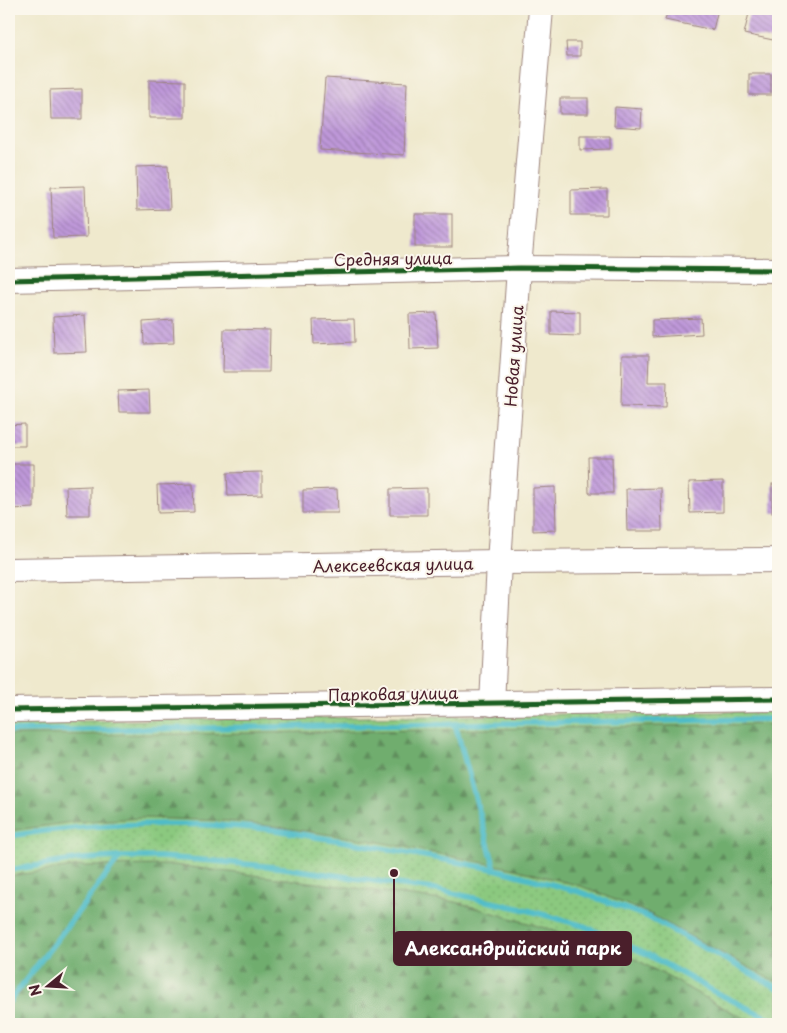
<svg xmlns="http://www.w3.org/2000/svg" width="787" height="1033" font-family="'Playpen Sans',sans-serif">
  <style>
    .grass { fill: url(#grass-dots); stroke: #6a7455 }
    .forest { fill: url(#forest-firs); stroke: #5d664c }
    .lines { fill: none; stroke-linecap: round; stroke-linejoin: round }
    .stream { stroke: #4fbcc8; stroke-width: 5.5 }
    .building { fill: url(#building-back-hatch) }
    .minor-casing { stroke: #9c847c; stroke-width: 26 }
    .minor { stroke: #fff; stroke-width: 24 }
    .cycleway-casing { stroke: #fbf7ec; stroke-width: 8 }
    .cycleway { stroke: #1b5e20; stroke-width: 5 }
    .labels { text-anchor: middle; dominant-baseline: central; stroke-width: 4; stroke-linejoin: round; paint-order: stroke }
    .street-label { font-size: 16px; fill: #4a1f2b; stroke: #fbf7ec }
    .leader { fill: none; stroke: #4a1f2b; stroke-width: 2 }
    .callout-dot { fill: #4a1f2b; stroke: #fbf7ec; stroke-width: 2 }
    .callout { fill: #4a1f2b; stroke: #4a1f2b; stroke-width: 2 }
    .callout-label { font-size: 18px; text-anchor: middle; font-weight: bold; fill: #fff }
  </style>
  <defs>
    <pattern id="grass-dots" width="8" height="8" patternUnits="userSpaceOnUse" patternTransform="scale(1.25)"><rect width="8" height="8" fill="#8bc97f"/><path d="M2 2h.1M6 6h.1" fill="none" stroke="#79ac6e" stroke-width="1.8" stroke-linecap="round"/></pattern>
    <pattern id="forest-firs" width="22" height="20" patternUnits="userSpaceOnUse" patternTransform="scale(1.25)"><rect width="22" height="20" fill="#70ad6e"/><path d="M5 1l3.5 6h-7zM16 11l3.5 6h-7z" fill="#5e8c5b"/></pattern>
    <pattern id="building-back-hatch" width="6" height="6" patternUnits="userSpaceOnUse" patternTransform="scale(1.25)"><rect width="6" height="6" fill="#bf99da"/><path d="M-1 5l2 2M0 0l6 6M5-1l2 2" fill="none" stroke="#9d7cb1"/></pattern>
  </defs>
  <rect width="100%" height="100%" fill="#fbf7ec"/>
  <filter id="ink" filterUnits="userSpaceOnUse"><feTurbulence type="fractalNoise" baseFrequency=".02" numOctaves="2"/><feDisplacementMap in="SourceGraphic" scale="10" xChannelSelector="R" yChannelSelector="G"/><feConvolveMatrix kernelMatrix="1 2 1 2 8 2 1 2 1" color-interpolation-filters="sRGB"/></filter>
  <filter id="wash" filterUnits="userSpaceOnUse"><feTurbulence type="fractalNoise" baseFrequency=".0096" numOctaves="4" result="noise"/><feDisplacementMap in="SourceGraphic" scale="20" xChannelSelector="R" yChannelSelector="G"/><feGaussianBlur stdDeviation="1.12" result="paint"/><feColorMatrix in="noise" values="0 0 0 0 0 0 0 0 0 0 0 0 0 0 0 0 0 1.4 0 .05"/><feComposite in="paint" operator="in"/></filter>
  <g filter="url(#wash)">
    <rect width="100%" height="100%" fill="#efe9cd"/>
    <path class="grass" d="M 778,711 L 778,1024 L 9,1024 L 9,722 Z"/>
    <g class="forest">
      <path d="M 778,724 L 778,983 L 701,942 L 652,915 L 581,886 L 515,869 L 374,841 L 277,827 L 227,821 L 143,818 L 72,822 L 9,831 L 9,735 L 195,734 Z"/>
      <path d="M 174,865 L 333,885 L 456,902 L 617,949 L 728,1010 L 756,1024 L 9,1024 L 9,876 L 80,866 Z"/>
    </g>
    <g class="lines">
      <g class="stream">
        <path d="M 9,731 L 778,719"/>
        <path d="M 9,836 C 89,823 174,821 255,828 C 278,829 301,835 323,838 C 381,847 438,859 495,869 L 455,724"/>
        <path d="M 120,857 L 159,857 L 214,861 L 284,868 L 439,890 L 527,910 L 584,926 L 647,954 L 713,991 L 778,1023"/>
        <path d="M 495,869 L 580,892 L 648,917 L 778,988"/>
        <path d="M 9,870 L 81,859 L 120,857 L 9,1002"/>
      </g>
    </g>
    <g id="blocks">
      <g class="building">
        <path d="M 668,9 L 718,9 L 713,30 L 665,20 Z"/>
        <path d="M 750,9 L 778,9 L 778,41 L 744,34 Z"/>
        <path d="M 566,42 L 580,42 L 580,56 L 567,56 Z"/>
        <rect x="749" y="74" width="22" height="21"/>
        <path d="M 325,78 L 407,83 L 404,155 L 320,150 Z"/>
        <path d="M 149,80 L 185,81 L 185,118 L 149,118 Z"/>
        <path d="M 82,89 L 82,119 L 51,119 L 50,90 Z"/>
        <rect x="560" y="98" width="28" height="16"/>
        <path d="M 615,107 L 642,109 L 641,128 L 614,126 Z"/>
        <path d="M 580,136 L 610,136 L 610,149 L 580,150 Z"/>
        <path d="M 168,166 L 170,209 L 137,210 L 136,167 Z"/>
        <path d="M 85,186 L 87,237 L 53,238 L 51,187 Z"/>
        <path d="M 607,189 L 607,215 L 571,215 L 571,190 Z"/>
        <rect x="415" y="214" width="37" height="33"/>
        <path d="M 551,311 L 580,312 L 580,336 L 551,335 Z"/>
        <path d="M 436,313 L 438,348 L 410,349 L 409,314 Z"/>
        <path d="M 85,315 L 87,352 L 54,353 L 53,317 Z"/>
        <path d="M 701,318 L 702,334 L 652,337 L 652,320 Z"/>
        <path d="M 354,319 L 355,342 L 314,344 L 313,320 Z"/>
        <path d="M 173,320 L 174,343 L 144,344 L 143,322 Z"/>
        <path d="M 224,329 L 270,330 L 269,372 L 223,372 Z"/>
        <path d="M 622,355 L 649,355 L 648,382 L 667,382 L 666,407 L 621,406 Z"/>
        <path d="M 149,390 L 150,412 L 119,412 L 118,391 Z"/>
        <path d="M 25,424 L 25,446 L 9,446 L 9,425 Z"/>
        <path d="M 588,457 L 612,457 L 613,493 L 589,493 Z"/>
        <path d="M 9,464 L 34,464 L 34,508 L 9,509 Z"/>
        <path d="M 262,472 L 262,495 L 228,496 L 227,473 Z"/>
        <path d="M 723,481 L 723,512 L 690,513 L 689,482 Z"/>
        <path d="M 193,484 L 194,512 L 158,513 L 157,485 Z"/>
        <rect x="772" y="484" width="6" height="29"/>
        <path d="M 90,486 L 90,515 L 67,515 L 66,487 Z"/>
        <path d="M 555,487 L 556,530 L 533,531 L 533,488 Z"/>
        <path d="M 427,488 L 427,515 L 390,515 L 390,489 Z"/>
        <path d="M 661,488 L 662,531 L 627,531 L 626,489 Z"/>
        <path d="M 337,489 L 338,513 L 303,513 L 303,490 Z"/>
      </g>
    </g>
  </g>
  <g filter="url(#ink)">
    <use href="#blocks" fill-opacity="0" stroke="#9c847c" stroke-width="1"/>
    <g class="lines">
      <g class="minor-casing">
        <g id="minor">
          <path d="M 9,280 L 519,268 L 778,270"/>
          <path d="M 9,570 L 499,562 L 778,560"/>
          <path d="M 492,704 L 499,562 L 519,268 L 541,9"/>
          <path d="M 9,710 L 778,699"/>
        </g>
      </g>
      <use href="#minor" class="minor"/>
      <g class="cycleway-casing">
        <g id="cycleway">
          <path d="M 9,280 L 519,268 L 778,270"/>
          <path d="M 9,710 L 778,699"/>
        </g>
      </g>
      <use href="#cycleway" class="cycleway"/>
    </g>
  </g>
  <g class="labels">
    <g class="street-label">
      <text transform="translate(393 258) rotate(-1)">Средняя улица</text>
      <text transform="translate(513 356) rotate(-86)">Новая улица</text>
      <text transform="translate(393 564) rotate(-1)">Алексеевская улица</text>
      <text transform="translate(393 693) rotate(-1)">Парковая улица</text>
    </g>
  </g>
  <path class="leader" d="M394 873L394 948"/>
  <circle class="callout-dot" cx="394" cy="873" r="5"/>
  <rect class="callout" x="394" y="932" width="237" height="33" rx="5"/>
  <g class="callout-label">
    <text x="513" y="955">Александрийский парк</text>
  </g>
  <rect width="787" height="1033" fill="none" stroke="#fbf7ec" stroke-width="30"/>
  <g transform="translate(48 986) rotate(252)" stroke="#fbf7ec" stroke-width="4" paint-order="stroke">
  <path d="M0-4L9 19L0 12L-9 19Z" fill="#4a1f2b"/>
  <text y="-8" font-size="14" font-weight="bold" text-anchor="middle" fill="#4a1f2b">N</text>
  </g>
</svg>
